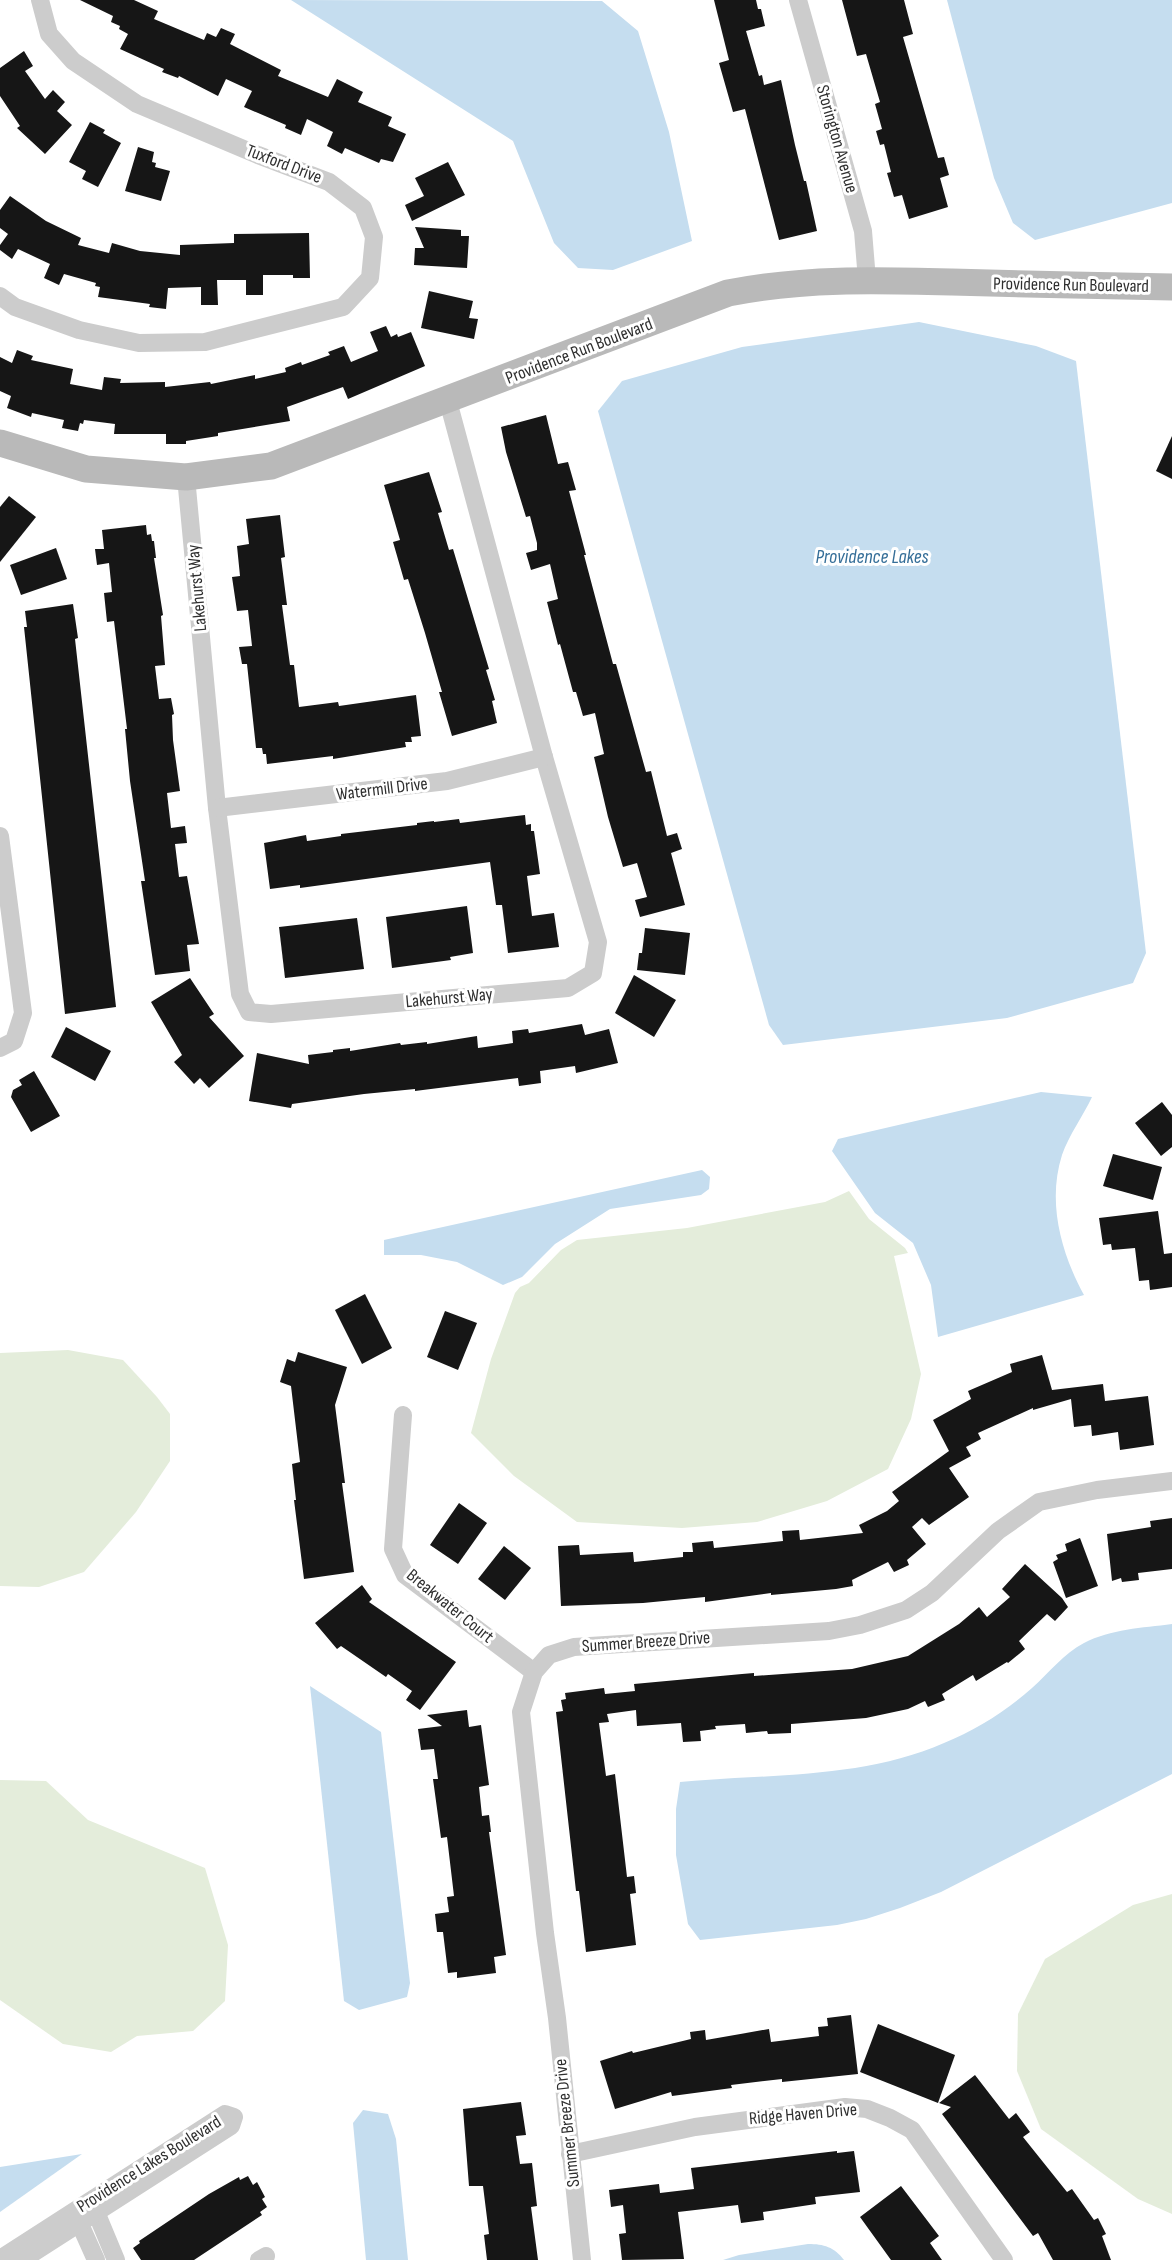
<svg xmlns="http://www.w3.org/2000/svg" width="1172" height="2260" font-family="'Sofia Sans Condensed',sans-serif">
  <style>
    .green { fill: #e4eddb }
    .water { fill: #c5ddef }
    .building { fill: #161616 }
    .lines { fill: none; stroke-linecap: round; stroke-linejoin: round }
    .street { stroke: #ccc; stroke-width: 18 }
    .secondary { stroke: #b9b9b9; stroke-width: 27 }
    .labels { text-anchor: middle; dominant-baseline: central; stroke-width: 6; stroke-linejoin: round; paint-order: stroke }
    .street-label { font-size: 18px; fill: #2f2f2f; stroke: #fff }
    .water-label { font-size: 20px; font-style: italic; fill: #356e98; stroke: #fff }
  </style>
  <rect width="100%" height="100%" fill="#fff"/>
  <g class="green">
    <path d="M 849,1191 L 869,1219 L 905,1248 L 908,1253 L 894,1256 L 921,1374 L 911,1419 L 888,1469 L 827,1501 L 757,1522 L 682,1528 L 577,1522 L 514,1476 L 471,1433 L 491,1359 L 515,1293 L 520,1287 L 529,1283 L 561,1250 L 577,1240 L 687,1228 L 825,1202 Z"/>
    <path d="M 68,1350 L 123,1360 L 157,1397 L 170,1414 L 170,1461 L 136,1512 L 84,1572 L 39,1587 L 0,1586 L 0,1353 Z"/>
    <path d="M 0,1780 L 46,1781 L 88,1820 L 205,1868 L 228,1945 L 225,2001 L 193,2031 L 137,2036 L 111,2052 L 63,2044 L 0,2000 Z"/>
    <path d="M 1172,1894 L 1172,2214 L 1138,2199 L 1041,2129 L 1017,2071 L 1018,2014 L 1045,1959 L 1133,1905 Z"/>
  </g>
  <g class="water">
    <path d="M 291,0 L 602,1 L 638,31 L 669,132 L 692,241 L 613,270 L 578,268 L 554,243 L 513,141 Z"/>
    <path d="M 947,0 L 1172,0 L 1172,203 L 1035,240 L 1013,223 L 994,178 Z"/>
    <path d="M 919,322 L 1036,346 L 1076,361 L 1146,953 L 1133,983 L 1007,1018 L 783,1045 L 769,1025 L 598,411 L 622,381 L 742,347 Z"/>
    <path d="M 1041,1092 L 1092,1097 C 1083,1116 1069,1135 1062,1155 C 1047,1202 1061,1253 1084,1295 L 938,1337 L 931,1285 L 913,1243 L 875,1213 L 832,1151 L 838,1139 Z"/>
    <path d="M 702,1170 L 710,1177 L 709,1189 L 701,1195 L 610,1209 L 555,1244 L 522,1277 L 503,1285 L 457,1262 L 421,1255 L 384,1255 L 384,1240 Z"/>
    <path d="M 1172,1624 L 1172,1774 L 941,1892 L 900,1908 L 866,1919 L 837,1925 L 700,1940 L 688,1924 L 676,1855 L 676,1809 L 680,1782 C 767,1774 862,1779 944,1743 C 976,1730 1006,1711 1032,1688 C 1049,1673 1064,1653 1084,1643 C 1111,1629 1142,1628 1172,1624 Z"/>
    <path d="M 310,1686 L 381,1732 L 410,1983 L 407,1997 L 359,2010 L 344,2001 Z"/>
    <path d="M 363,2110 L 388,2114 L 396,2139 L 408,2260 L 366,2260 L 353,2123 Z"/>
    <path d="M 82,2154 L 0,2212 L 0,2167 Z"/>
    <path d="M 808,2244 C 824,2244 834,2247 844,2260 L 723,2260 L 739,2255 Z"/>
  </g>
  <g class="building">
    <path d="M 80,0 L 134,0 L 158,11 L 154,19 L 204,40 L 207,33 L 216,37 L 221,28 L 235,34 L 230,44 L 281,70 L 278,76 L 328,97 L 337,79 L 363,92 L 358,102 L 392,117 L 388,126 L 406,134 L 393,162 L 381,159 L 379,163 L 345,148 L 342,154 L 327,146 L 333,132 L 307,119 L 301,135 L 285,128 L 286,125 L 244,107 L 252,91 L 226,79 L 218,96 L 179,76 L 178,78 L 162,72 L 164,69 L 120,49 L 128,34 L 119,29 L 120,26 L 111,22 L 113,16 Z"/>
    <path d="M 714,0 L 756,0 L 758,9 L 761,9 L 765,26 L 746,31 L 759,76 L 762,75 L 764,85 L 781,80 L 795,145 L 804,181 L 806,181 L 817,231 L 779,240 L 745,109 L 733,112 L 719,63 L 729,60 Z"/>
    <path d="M 842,0 L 904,0 L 913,34 L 903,37 L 938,158 L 944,157 L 949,175 L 940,178 L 948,207 L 909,219 L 902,195 L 894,197 L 887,173 L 891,172 L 884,144 L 880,145 L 876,131 L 882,129 L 875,104 L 880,102 L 866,54 L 857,56 Z"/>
    <path d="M 24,51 L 33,66 L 25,71 L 45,99 L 53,90 L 65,102 L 57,111 L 72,125 L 45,154 L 17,128 L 20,126 L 0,96 L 0,68 Z"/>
    <path d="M 90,122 L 105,130 L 103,133 L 121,143 L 98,187 L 82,179 L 86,171 L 69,162 Z"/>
    <path d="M 138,147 L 154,152 L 152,162 L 156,163 L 155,167 L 170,171 L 161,201 L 125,191 Z"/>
    <path d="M 448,162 L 465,195 L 412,221 L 405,205 L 424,196 L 415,178 Z"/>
    <path d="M 10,196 L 46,221 L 81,238 L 78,245 L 109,253 L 112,243 L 140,251 L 180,255 L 180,245 L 234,243 L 234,234 L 309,233 L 310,278 L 293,278 L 293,275 L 263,275 L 263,295 L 246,295 L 246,280 L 217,280 L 218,305 L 201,305 L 201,287 L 168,288 L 166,309 L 149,307 L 150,304 L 98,297 L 100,287 L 95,286 L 96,283 L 64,274 L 59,285 L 44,278 L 50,264 L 18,249 L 12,259 L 0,250 L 0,245 L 8,234 L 0,228 L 0,210 Z"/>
    <path d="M 415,227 L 461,230 L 461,236 L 469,236 L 467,268 L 414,265 L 415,248 L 424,248 Z"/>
    <path d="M 429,291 L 473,301 L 469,318 L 478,319 L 474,339 L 421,328 Z"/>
    <path d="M 386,326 L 391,337 L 397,334 L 398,337 L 411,332 L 425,366 L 348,399 L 343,387 L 287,407 L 290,421 L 218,433 L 218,436 L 186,441 L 186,444 L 166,444 L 166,434 L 114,434 L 115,424 L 84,420 L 83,424 L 80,423 L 78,431 L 62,428 L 64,420 L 32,413 L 31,417 L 7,408 L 11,396 L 0,391 L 0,357 L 12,363 L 17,350 L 33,356 L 31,360 L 73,369 L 70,384 L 102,390 L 104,377 L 121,379 L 120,383 L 165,382 L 165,387 L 210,382 L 211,384 L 255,375 L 255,379 L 286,372 L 285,368 L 301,362 L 302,365 L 330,355 L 328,352 L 344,346 L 351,362 L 378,351 L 370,332 Z"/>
    <path d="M 546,415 L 558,464 L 568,462 L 576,490 L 569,491 L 586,555 L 584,555 L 613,664 L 616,664 L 646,772 L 651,771 L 667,836 L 677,833 L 682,849 L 671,853 L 685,905 L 640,917 L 635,900 L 647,897 L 637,863 L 623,867 L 608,817 L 594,757 L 604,754 L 595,713 L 583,716 L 576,692 L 573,692 L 560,644 L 558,645 L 547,602 L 558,599 L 550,564 L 531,570 L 526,553 L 537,550 L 537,543 L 530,516 L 526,517 L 506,452 L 501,427 Z"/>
    <path d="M 1172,436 L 1172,479 L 1156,471 Z"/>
    <path d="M 429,472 L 442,512 L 438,513 L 449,550 L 453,549 L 489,669 L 486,670 L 495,700 L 492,701 L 497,723 L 452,736 L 439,692 L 442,692 L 425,633 L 408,579 L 404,580 L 393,542 L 400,540 L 384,485 Z"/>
    <path d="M 9,496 L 36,517 L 0,562 L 0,507 Z"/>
    <path d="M 280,515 L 285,557 L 281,558 L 287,605 L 282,605 L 290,665 L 294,665 L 299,707 L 338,702 L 339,706 L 416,695 L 421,736 L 411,737 L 412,742 L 405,742 L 406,747 L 333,759 L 333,756 L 267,764 L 266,754 L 263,754 L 262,748 L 256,748 L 247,664 L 242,664 L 239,647 L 252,646 L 248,610 L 237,611 L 232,577 L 240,576 L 237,546 L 249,544 L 246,519 Z"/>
    <path d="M 146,525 L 147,535 L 151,534 L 152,541 L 154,541 L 156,558 L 154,558 L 163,615 L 161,616 L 165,665 L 155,666 L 159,699 L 171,698 L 174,714 L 172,715 L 173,740 L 180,791 L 167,793 L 171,828 L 185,826 L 187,843 L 175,844 L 179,877 L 187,876 L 199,944 L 187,945 L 190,971 L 155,975 L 141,881 L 145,881 L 130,781 L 125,729 L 127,729 L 114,621 L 107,622 L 104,593 L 112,592 L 109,563 L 97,565 L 95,549 L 104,549 L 102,530 Z"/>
    <path d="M 56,548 L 67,579 L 21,595 L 10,565 Z"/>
    <path d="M 73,604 L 78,638 L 75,639 L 116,1007 L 65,1014 L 24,627 L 27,627 L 25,611 Z"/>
    <path d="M 525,815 L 526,825 L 531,824 L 531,831 L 534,831 L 540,874 L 527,876 L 532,916 L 554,913 L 559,947 L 508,953 L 502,905 L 496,905 L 490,862 L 300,888 L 300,885 L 270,889 L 264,843 L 306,835 L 307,841 L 341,836 L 341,834 L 417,825 L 417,823 L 434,821 L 434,822 L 459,819 L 460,823 Z"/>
    <path d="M 467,906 L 473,953 L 450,957 L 451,960 L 392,968 L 386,917 Z"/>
    <path d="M 357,918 L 364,969 L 285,978 L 279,927 Z"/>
    <path d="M 645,928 L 690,933 L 685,975 L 637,970 L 639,953 L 642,953 Z"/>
    <path d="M 634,975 L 676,1000 L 654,1037 L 615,1013 Z"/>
    <path d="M 190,978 L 214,1014 L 209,1017 L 244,1056 L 209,1088 L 200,1078 L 194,1084 L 174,1062 L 182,1055 L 151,1002 Z"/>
    <path d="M 582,1024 L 585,1035 L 609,1029 L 618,1063 L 576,1073 L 575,1066 L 540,1071 L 541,1083 L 519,1086 L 518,1078 L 415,1091 L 415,1089 L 364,1094 L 292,1104 L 291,1108 L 249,1101 L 257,1053 L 309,1064 L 308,1055 L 333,1052 L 333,1050 L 350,1048 L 350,1051 L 400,1043 L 401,1045 L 427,1042 L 427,1044 L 477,1036 L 478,1048 L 513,1043 L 512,1031 L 528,1029 L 529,1033 Z"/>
    <path d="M 66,1027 L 111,1051 L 95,1081 L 51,1057 Z"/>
    <path d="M 34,1071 L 60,1116 L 31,1132 L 11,1097 L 13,1090 L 22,1085 L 19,1080 Z"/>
    <path d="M 1162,1102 L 1172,1115 L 1172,1147 L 1161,1156 L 1135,1123 Z"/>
    <path d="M 1113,1154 L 1162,1167 L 1153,1200 L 1103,1186 Z"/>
    <path d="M 1158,1211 L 1164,1254 L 1172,1253 L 1172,1287 L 1150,1290 L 1149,1280 L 1139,1281 L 1135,1248 L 1112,1250 L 1111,1244 L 1103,1245 L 1099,1218 Z"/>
    <path d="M 365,1294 L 392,1348 L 362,1364 L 335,1310 Z"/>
    <path d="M 445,1311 L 477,1323 L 458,1370 L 427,1357 Z"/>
    <path d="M 298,1352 L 347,1367 L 335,1405 L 345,1483 L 342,1483 L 354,1572 L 304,1579 L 294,1500 L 296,1500 L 292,1464 L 300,1462 L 291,1386 L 280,1382 L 287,1359 L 295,1362 Z"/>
    <path d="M 1042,1355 L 1052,1390 L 1103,1384 L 1105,1401 L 1148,1396 L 1154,1445 L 1120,1450 L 1118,1432 L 1092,1436 L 1091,1425 L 1074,1427 L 1071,1399 L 1033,1410 L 1033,1408 L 978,1433 L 981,1439 L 966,1447 L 971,1456 L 949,1468 L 969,1497 L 929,1525 L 922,1518 L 912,1527 L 926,1544 L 907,1560 L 909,1565 L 894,1572 L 888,1562 L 852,1580 L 853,1586 L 836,1589 L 771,1595 L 771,1593 L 705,1602 L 705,1597 L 643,1603 L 561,1606 L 558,1546 L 579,1545 L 580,1555 L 633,1552 L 634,1562 L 683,1557 L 683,1552 L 693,1552 L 692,1543 L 713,1541 L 714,1548 L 783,1541 L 782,1531 L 799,1530 L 800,1540 L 863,1533 L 859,1525 L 887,1511 L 899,1501 L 892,1492 L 949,1451 L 933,1420 L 971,1399 L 968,1391 L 1012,1372 L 1010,1364 Z"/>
    <path d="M 459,1503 L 487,1523 L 458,1564 L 430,1545 Z"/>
    <path d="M 1172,1518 L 1172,1569 L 1138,1573 L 1139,1580 L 1122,1582 L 1121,1578 L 1112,1581 L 1107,1534 L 1151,1527 L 1150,1521 Z"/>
    <path d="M 1080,1538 L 1098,1586 L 1066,1598 L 1053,1562 L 1058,1559 L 1056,1555 L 1067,1551 L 1065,1544 Z"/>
    <path d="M 504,1546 L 531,1568 L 505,1600 L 478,1579 Z"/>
    <path d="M 1025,1564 L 1062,1598 L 1068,1607 L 1055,1621 L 1047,1614 L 1019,1641 L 1025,1649 L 1008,1663 L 1007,1662 L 976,1681 L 973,1675 L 942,1694 L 945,1700 L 928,1707 L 925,1701 L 908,1709 L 866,1718 L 791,1724 L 791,1733 L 768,1734 L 767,1731 L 746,1733 L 745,1724 L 715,1726 L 716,1729 L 700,1731 L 701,1741 L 683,1742 L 681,1723 L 637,1726 L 636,1710 L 607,1714 L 609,1722 L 599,1723 L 606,1776 L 615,1774 L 627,1877 L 634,1876 L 636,1893 L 630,1894 L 636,1945 L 586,1952 L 579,1891 L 576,1891 L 556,1712 L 563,1711 L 561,1700 L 566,1699 L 565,1693 L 604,1688 L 605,1694 L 635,1691 L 634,1684 L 742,1674 L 754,1673 L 754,1676 L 852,1669 L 908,1656 L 959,1624 L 979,1607 L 987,1617 L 1010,1597 L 1002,1589 Z"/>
    <path d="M 362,1585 L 372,1599 L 369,1602 L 456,1662 L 420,1710 L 406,1700 L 412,1691 L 388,1674 L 386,1677 L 341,1646 L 337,1649 L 315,1623 Z"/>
    <path d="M 467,1710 L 469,1727 L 481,1725 L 489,1785 L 479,1787 L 482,1816 L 489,1815 L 491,1832 L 489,1832 L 506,1955 L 494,1957 L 496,1973 L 457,1978 L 457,1972 L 448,1973 L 443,1932 L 437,1932 L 435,1914 L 449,1912 L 447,1897 L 454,1896 L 447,1837 L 441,1838 L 433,1779 L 438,1779 L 434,1749 L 421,1750 L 418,1729 L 442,1726 L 427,1715 Z"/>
    <path d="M 851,2015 L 858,2074 L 782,2082 L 782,2079 L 731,2085 L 732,2088 L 672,2096 L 671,2092 L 615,2109 L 600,2061 L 632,2051 L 633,2053 L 691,2039 L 690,2032 L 705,2030 L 706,2040 L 769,2029 L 771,2042 L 819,2036 L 818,2027 L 828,2026 L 827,2018 Z"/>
    <path d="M 878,2024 L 955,2055 L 938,2103 L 860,2072 Z"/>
    <path d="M 975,2075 L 1009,2119 L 1016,2113 L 1030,2132 L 1023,2137 L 1067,2192 L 1072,2189 L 1094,2220 L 1098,2218 L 1106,2234 L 1102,2236 L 1111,2260 L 1053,2260 L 1038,2233 L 1033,2236 L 942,2114 L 951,2107 L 939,2103 Z"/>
    <path d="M 521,2102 L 526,2135 L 516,2136 L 520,2164 L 532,2163 L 537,2206 L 531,2207 L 538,2260 L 487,2260 L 484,2235 L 489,2234 L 483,2186 L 469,2186 L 463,2109 Z"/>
    <path d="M 837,2151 L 837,2153 L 854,2151 L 860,2192 L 815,2197 L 816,2204 L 763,2212 L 764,2220 L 741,2223 L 738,2205 L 678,2212 L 684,2259 L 622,2260 L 619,2234 L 626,2233 L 623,2205 L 611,2207 L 609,2190 L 659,2184 L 660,2193 L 694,2189 L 691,2168 Z"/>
    <path d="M 248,2176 L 253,2185 L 257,2182 L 265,2197 L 262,2199 L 267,2207 L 260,2212 L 262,2215 L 194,2260 L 141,2260 L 133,2248 L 140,2243 L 139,2241 L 209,2194 L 239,2177 L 240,2180 Z"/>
    <path d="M 901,2186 L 939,2236 L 930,2243 L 942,2260 L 891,2260 L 860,2217 Z"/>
  </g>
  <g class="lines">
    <g class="street">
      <path d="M 798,0 L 863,231 L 867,280"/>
      <path d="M 0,296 L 15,307 L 79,330 L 139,343 L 205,342 L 343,307 L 370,278 L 374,237 L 363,208 L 329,182 L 258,155 L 137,104 L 73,61 L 49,34 L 40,0"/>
      <path d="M 186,477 L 217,808 L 240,994 L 249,1012 L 271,1014 L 568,988 L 593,973 L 598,942 L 544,757 L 448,401"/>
      <path d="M 217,808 L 447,781 L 544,757"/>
      <path d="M 0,836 L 23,1013 L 14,1041 L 0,1048"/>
      <path d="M 403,1415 L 393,1549 L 405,1575 L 534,1672"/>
      <path d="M 570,2154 L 695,2127 L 845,2107 L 867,2109 L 890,2118 L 912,2130 L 1004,2260"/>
      <path d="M 96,2212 L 116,2260"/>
      <path d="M 79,2222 L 96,2260"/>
      <path d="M 0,2259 L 225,2114 L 234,2117 L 231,2126 L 22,2260"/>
      <path d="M 259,2260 L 266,2256"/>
      <path d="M 582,2260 L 557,2018 L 545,1933 L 521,1712 L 534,1672 L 549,1655 L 574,1647 L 829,1631 L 860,1625 L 906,1610 L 932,1593 L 998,1531 L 1039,1502 L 1097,1490 L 1172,1481"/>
    </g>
    <path class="secondary" d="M 0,443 L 86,469 L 186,477 L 271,466 L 728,293 C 803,278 876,280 952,282 C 1025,284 1099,286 1172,287"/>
  </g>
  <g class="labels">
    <g class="street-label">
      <text transform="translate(837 139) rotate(74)">Storington Avenue</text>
      <text transform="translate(284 164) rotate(21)">Tuxford Drive</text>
      <text transform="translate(1071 285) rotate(1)">Providence Run Boulevard</text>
      <text transform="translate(579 351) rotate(-21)">Providence Run Boulevard</text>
      <text transform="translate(197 588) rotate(-95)">Lakehurst Way</text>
      <text transform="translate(382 789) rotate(-7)">Watermill Drive</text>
      <text transform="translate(449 998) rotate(-5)">Lakehurst Way</text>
      <text transform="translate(450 1606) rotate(39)">Breakwater Court</text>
      <text transform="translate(646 1642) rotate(-4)">Summer Breeze Drive</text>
      <text transform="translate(803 2114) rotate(-5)">Ridge Haven Drive</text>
      <text transform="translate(567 2123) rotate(-96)">Summer Breeze Drive</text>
      <text transform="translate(149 2164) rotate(-32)">Providence Lakes Boulevard</text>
    </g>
    <g class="water-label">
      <text x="872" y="557">Providence Lakes</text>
    </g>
  </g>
</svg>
